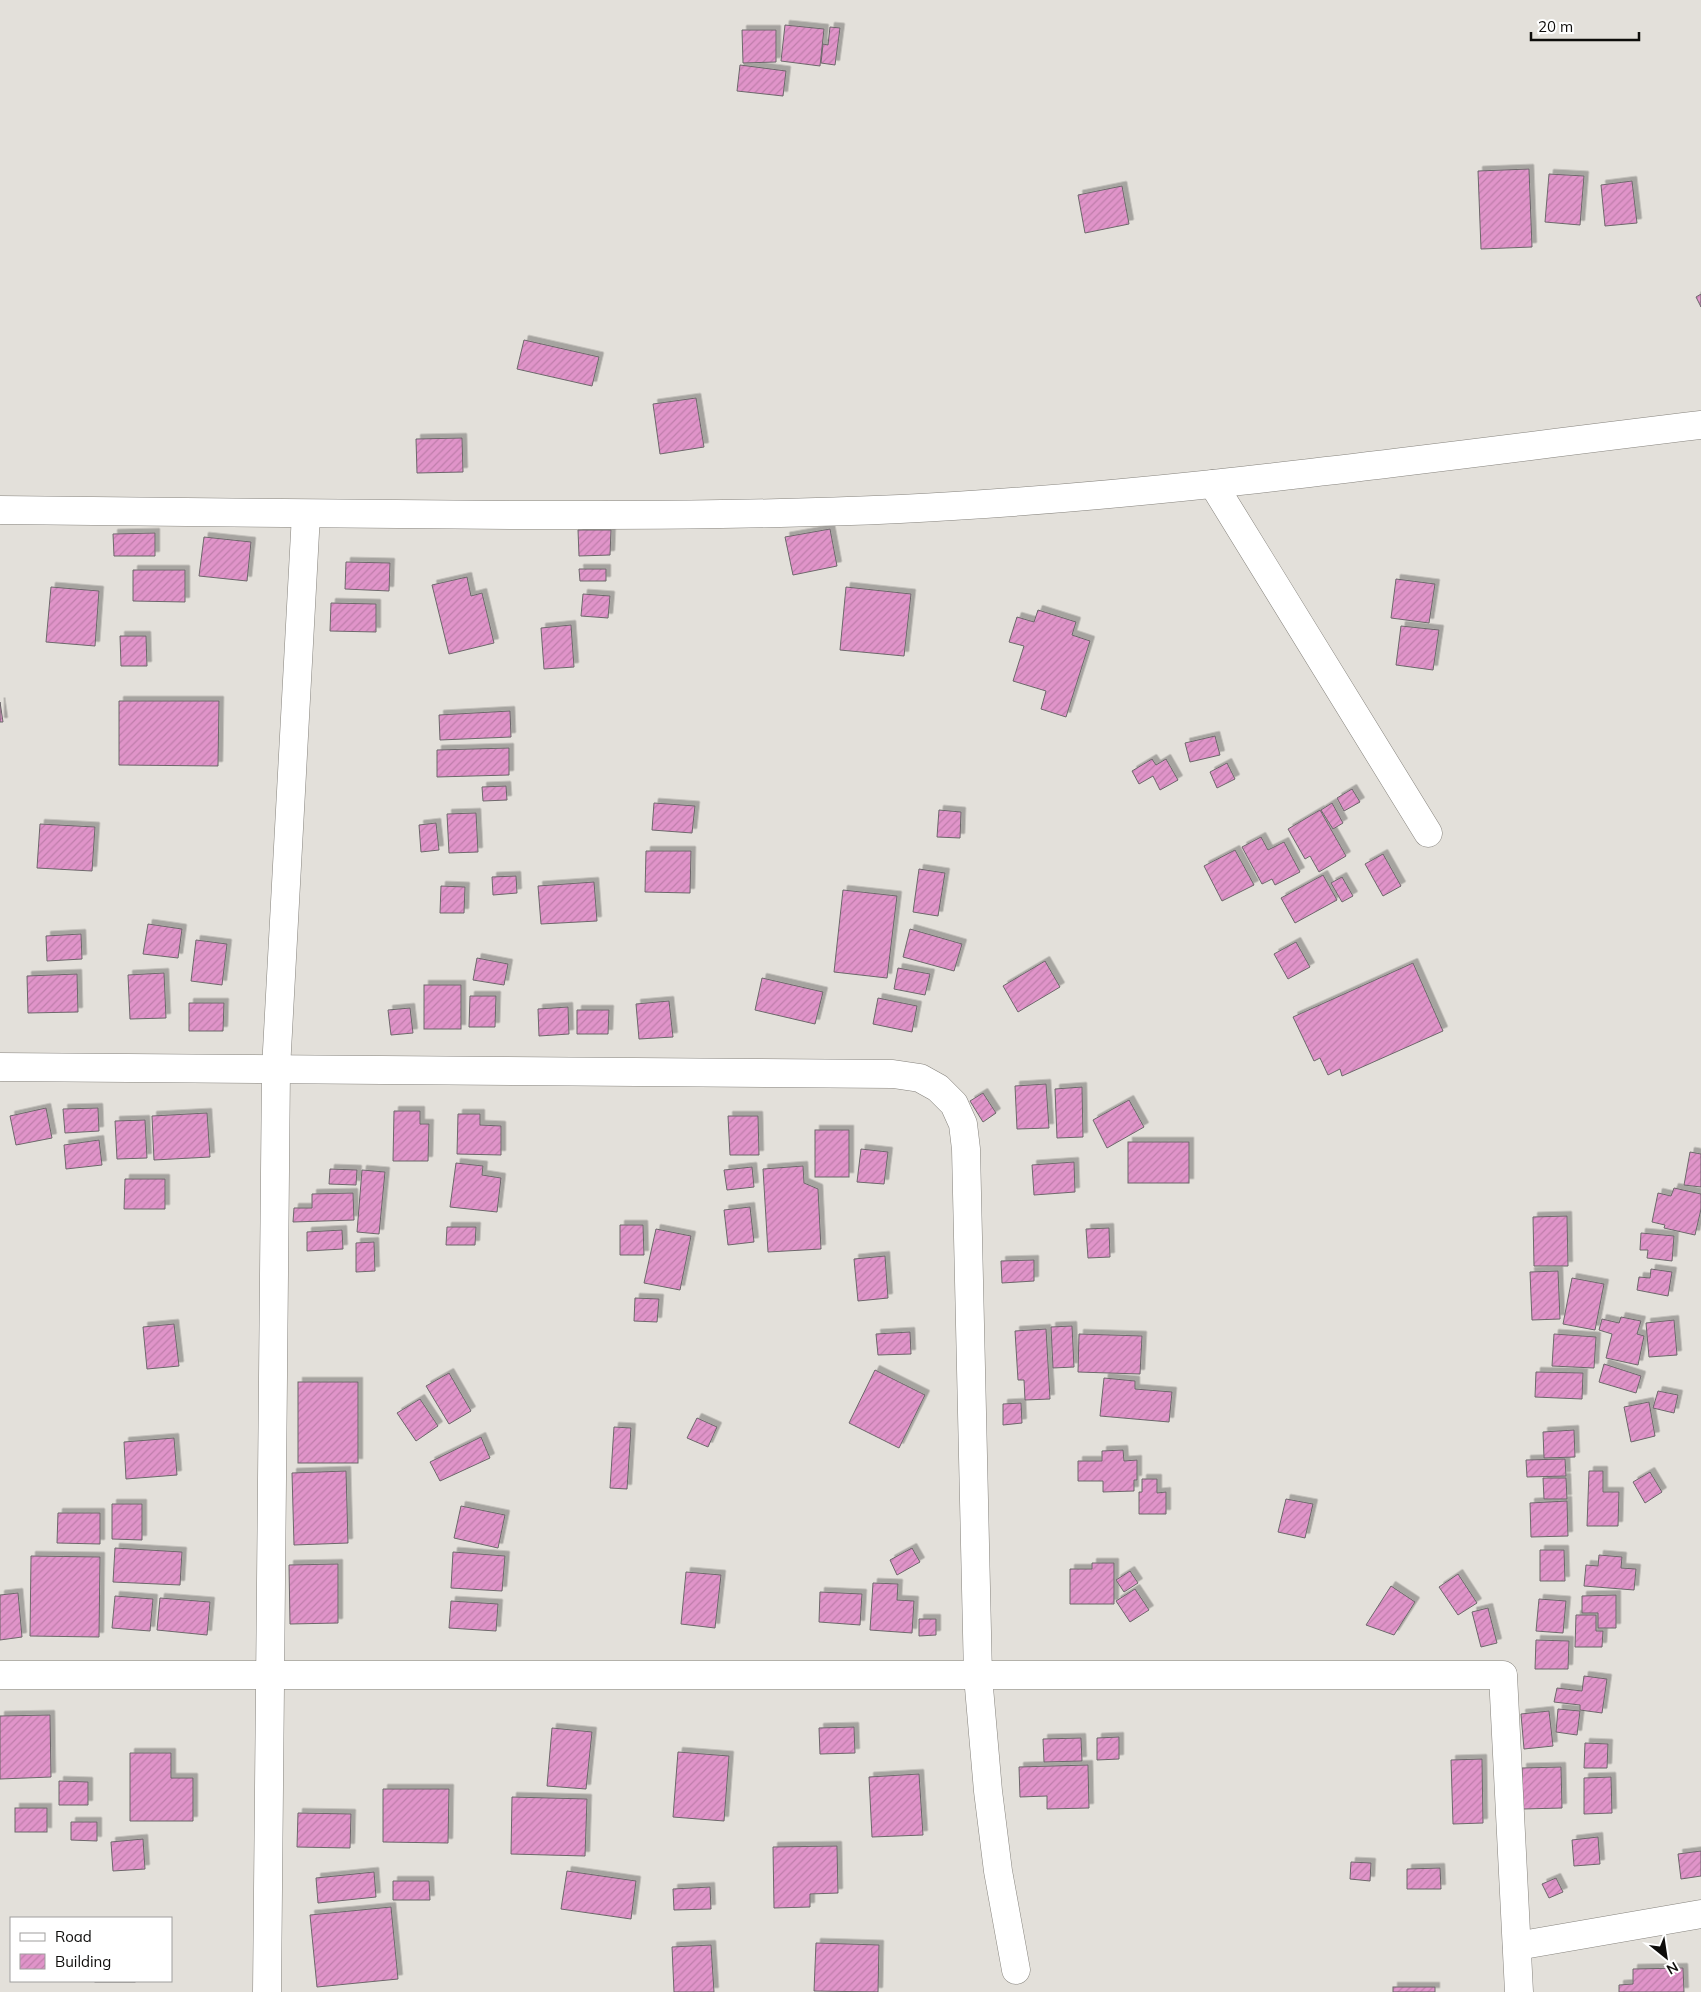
<svg xmlns="http://www.w3.org/2000/svg" width="1701" height="1992" font-family="Mulish,sans-serif">
  <style>
    .building { fill: url(#building-hatch); stroke: #6d686b; filter: url(#shadow) }
    .lines { fill: none; stroke-linecap: round; stroke-linejoin: round }
    .street-casing { stroke: #86837d; stroke-width: 29 }
    .street { stroke: #fff; stroke-width: 28 }
  </style>
  <defs>
    <pattern id="building-hatch" width="6" height="6" patternUnits="userSpaceOnUse" patternTransform="scale(1.25)"><rect width="6" height="6" fill="#e094c9"/><path d="M-1 1l2-2M0 6l6-6M5 7l2-2" fill="none" stroke="#bf7eab"/></pattern>
    <filter id="shadow"><feDropShadow dx="4.5" dy="-4.5" stdDeviation="0" flood-color="#0004"/></filter>
  </defs>
  <rect width="100%" height="100%" fill="#e3e0da"/>
  <g class="building">
    <path d="M 785,25 L 824,29 L 820,66 L 781,61 Z"/>
    <path d="M 830,27 L 840,28 L 835,65 L 821,63 L 823,44 L 828,45 Z"/>
    <path d="M 742,30 L 776,30 L 776,62 L 743,63 Z"/>
    <path d="M 740,65 L 786,71 L 783,96 L 737,91 Z"/>
    <path d="M 1529,169 L 1532,247 L 1481,249 L 1478,171 Z"/>
    <path d="M 1549,174 L 1584,176 L 1580,225 L 1545,222 Z"/>
    <path d="M 1632,181 L 1637,223 L 1605,226 L 1601,185 Z"/>
    <path d="M 1122,186 L 1129,224 L 1085,233 L 1078,195 Z"/>
    <path d="M 1701,294 L 1701,307 L 1696,297 Z"/>
    <path d="M 524,340 L 599,357 L 592,386 L 517,369 Z"/>
    <path d="M 696,398 L 704,447 L 660,454 L 653,404 Z"/>
    <path d="M 462,438 L 463,472 L 417,473 L 416,439 Z"/>
    <path d="M 830,529 L 837,566 L 793,575 L 785,537 Z"/>
    <path d="M 578,530 L 611,530 L 610,555 L 579,556 Z"/>
    <path d="M 155,533 L 155,556 L 114,556 L 113,534 Z"/>
    <path d="M 204,537 L 251,542 L 247,581 L 199,576 Z"/>
    <path d="M 346,562 L 390,563 L 389,591 L 345,589 Z"/>
    <path d="M 579,569 L 606,569 L 606,581 L 580,581 Z"/>
    <path d="M 133,570 L 185,570 L 185,602 L 133,601 Z"/>
    <path d="M 467,577 L 471,596 L 482,593 L 494,643 L 449,654 L 432,585 Z"/>
    <path d="M 1396,579 L 1435,584 L 1429,623 L 1391,618 Z"/>
    <path d="M 51,587 L 99,591 L 95,646 L 46,642 Z"/>
    <path d="M 846,587 L 911,594 L 904,656 L 840,650 Z"/>
    <path d="M 583,594 L 610,596 L 608,618 L 581,616 Z"/>
    <path d="M 331,603 L 376,604 L 376,632 L 330,631 Z"/>
    <path d="M 1038,610 L 1076,622 L 1072,635 L 1090,641 L 1066,717 L 1041,709 L 1046,691 L 1013,681 L 1024,646 L 1009,642 L 1017,617 L 1034,622 Z"/>
    <path d="M 571,625 L 574,667 L 544,669 L 541,628 Z"/>
    <path d="M 1401,626 L 1439,630 L 1433,670 L 1396,665 Z"/>
    <path d="M 120,636 L 146,636 L 147,666 L 121,666 Z"/>
    <path d="M 119,701 L 219,701 L 218,766 L 119,765 Z"/>
    <path d="M 0,702 L 3,722 L 0,722 Z"/>
    <path d="M 510,711 L 511,737 L 440,740 L 439,715 Z"/>
    <path d="M 1215,736 L 1220,755 L 1190,762 L 1185,743 Z"/>
    <path d="M 509,748 L 509,775 L 437,777 L 437,750 Z"/>
    <path d="M 1152,759 L 1156,765 L 1166,759 L 1178,780 L 1160,790 L 1153,776 L 1139,784 L 1132,771 Z"/>
    <path d="M 1227,763 L 1235,779 L 1217,788 L 1210,772 Z"/>
    <path d="M 506,786 L 507,800 L 483,801 L 482,787 Z"/>
    <path d="M 1352,789 L 1360,802 L 1344,811 L 1337,798 Z"/>
    <path d="M 654,803 L 695,806 L 692,833 L 652,830 Z"/>
    <path d="M 1332,803 L 1343,823 L 1333,829 L 1321,810 Z"/>
    <path d="M 939,810 L 961,812 L 960,838 L 937,837 Z"/>
    <path d="M 1320,810 L 1346,856 L 1319,872 L 1310,856 L 1305,859 L 1288,829 Z"/>
    <path d="M 476,813 L 478,852 L 449,853 L 447,814 Z"/>
    <path d="M 436,823 L 439,850 L 421,852 L 419,825 Z"/>
    <path d="M 40,824 L 95,827 L 92,871 L 37,868 Z"/>
    <path d="M 1261,837 L 1268,850 L 1284,842 L 1300,872 L 1275,885 L 1272,879 L 1262,884 L 1242,847 Z"/>
    <path d="M 1235,850 L 1254,885 L 1222,901 L 1204,866 Z"/>
    <path d="M 646,851 L 691,851 L 690,893 L 645,892 Z"/>
    <path d="M 1383,854 L 1401,886 L 1383,896 L 1365,864 Z"/>
    <path d="M 919,869 L 945,873 L 938,916 L 913,912 Z"/>
    <path d="M 1323,875 L 1337,900 L 1295,923 L 1281,898 Z"/>
    <path d="M 516,876 L 517,893 L 493,895 L 492,877 Z"/>
    <path d="M 1342,877 L 1353,896 L 1342,902 L 1331,883 Z"/>
    <path d="M 594,882 L 597,921 L 541,924 L 538,886 Z"/>
    <path d="M 441,886 L 465,887 L 464,913 L 440,913 Z"/>
    <path d="M 843,890 L 897,896 L 887,978 L 834,972 Z"/>
    <path d="M 148,924 L 182,929 L 178,958 L 143,954 Z"/>
    <path d="M 910,929 L 962,944 L 954,971 L 903,957 Z"/>
    <path d="M 81,934 L 82,959 L 47,961 L 46,936 Z"/>
    <path d="M 196,940 L 227,944 L 222,985 L 191,981 Z"/>
    <path d="M 1296,942 L 1310,967 L 1288,979 L 1274,954 Z"/>
    <path d="M 477,958 L 508,964 L 504,985 L 473,980 Z"/>
    <path d="M 1045,961 L 1060,987 L 1018,1012 L 1003,986 Z"/>
    <path d="M 1413,963 L 1443,1031 L 1342,1076 L 1340,1069 L 1328,1075 L 1320,1058 L 1314,1061 L 1293,1017 Z"/>
    <path d="M 898,968 L 930,974 L 925,995 L 894,989 Z"/>
    <path d="M 164,973 L 166,1018 L 130,1019 L 128,975 Z"/>
    <path d="M 77,974 L 78,1012 L 28,1013 L 27,976 Z"/>
    <path d="M 762,978 L 823,992 L 815,1024 L 755,1010 Z"/>
    <rect x="424" y="985" width="37" height="44"/>
    <path d="M 470,996 L 496,996 L 495,1027 L 469,1027 Z"/>
    <path d="M 878,998 L 917,1006 L 912,1032 L 873,1024 Z"/>
    <path d="M 669,1001 L 673,1037 L 639,1039 L 636,1004 Z"/>
    <path d="M 189,1003 L 224,1003 L 223,1031 L 189,1031 Z"/>
    <path d="M 568,1007 L 569,1034 L 539,1036 L 538,1009 Z"/>
    <path d="M 410,1008 L 413,1033 L 391,1035 L 388,1010 Z"/>
    <path d="M 577,1010 L 609,1010 L 608,1034 L 577,1034 Z"/>
    <path d="M 1046,1084 L 1049,1128 L 1017,1129 L 1015,1086 Z"/>
    <path d="M 1082,1087 L 1083,1137 L 1057,1138 L 1055,1089 Z"/>
    <path d="M 983,1093 L 996,1113 L 983,1122 L 970,1101 Z"/>
    <path d="M 1129,1100 L 1144,1127 L 1107,1148 L 1093,1120 Z"/>
    <path d="M 46,1108 L 52,1138 L 16,1145 L 10,1116 Z"/>
    <path d="M 98,1108 L 99,1131 L 65,1133 L 63,1109 Z"/>
    <path d="M 394,1111 L 420,1111 L 420,1124 L 429,1124 L 428,1161 L 393,1161 Z"/>
    <path d="M 207,1113 L 210,1157 L 154,1160 L 152,1116 Z"/>
    <path d="M 458,1114 L 480,1114 L 480,1125 L 501,1126 L 501,1155 L 457,1154 Z"/>
    <path d="M 728,1116 L 758,1116 L 759,1155 L 730,1155 Z"/>
    <path d="M 145,1120 L 147,1158 L 117,1159 L 115,1121 Z"/>
    <rect x="815" y="1130" width="34" height="47"/>
    <path d="M 99,1140 L 102,1165 L 66,1169 L 64,1145 Z"/>
    <rect x="1128" y="1142" width="61" height="41"/>
    <path d="M 861,1149 L 888,1152 L 884,1184 L 857,1182 Z"/>
    <path d="M 1690,1152 L 1701,1154 L 1701,1187 L 1684,1185 Z"/>
    <path d="M 1074,1162 L 1075,1192 L 1034,1195 L 1032,1165 Z"/>
    <path d="M 456,1163 L 483,1166 L 482,1175 L 501,1178 L 497,1212 L 450,1207 Z"/>
    <path d="M 803,1166 L 804,1183 L 818,1189 L 821,1249 L 768,1252 L 763,1169 Z"/>
    <path d="M 752,1167 L 754,1187 L 727,1190 L 724,1170 Z"/>
    <path d="M 330,1169 L 357,1170 L 356,1185 L 329,1184 Z"/>
    <path d="M 362,1170 L 385,1172 L 379,1234 L 357,1232 Z"/>
    <path d="M 125,1179 L 165,1179 L 165,1209 L 124,1209 Z"/>
    <path d="M 1674,1188 L 1701,1194 L 1701,1209 L 1695,1235 L 1664,1228 L 1665,1225 L 1652,1222 L 1658,1193 L 1671,1196 Z"/>
    <path d="M 353,1193 L 354,1220 L 293,1222 L 294,1208 L 312,1208 L 312,1194 Z"/>
    <path d="M 750,1207 L 754,1242 L 728,1245 L 724,1210 Z"/>
    <path d="M 1567,1216 L 1568,1266 L 1534,1266 L 1533,1217 Z"/>
    <path d="M 620,1225 L 643,1225 L 644,1255 L 620,1255 Z"/>
    <path d="M 447,1227 L 476,1227 L 475,1245 L 446,1245 Z"/>
    <path d="M 1109,1228 L 1110,1257 L 1088,1258 L 1086,1229 Z"/>
    <path d="M 656,1229 L 691,1236 L 680,1290 L 644,1283 Z"/>
    <path d="M 342,1230 L 343,1249 L 307,1251 L 307,1232 Z"/>
    <path d="M 1641,1233 L 1674,1236 L 1672,1261 L 1647,1258 L 1648,1250 L 1640,1250 Z"/>
    <path d="M 374,1242 L 375,1271 L 356,1272 L 356,1243 Z"/>
    <path d="M 885,1256 L 888,1298 L 858,1301 L 854,1259 Z"/>
    <path d="M 1034,1260 L 1034,1281 L 1002,1283 L 1001,1261 Z"/>
    <path d="M 1651,1269 L 1672,1272 L 1668,1296 L 1637,1290 L 1639,1277 L 1650,1278 Z"/>
    <path d="M 1558,1271 L 1560,1319 L 1532,1320 L 1530,1272 Z"/>
    <path d="M 1572,1278 L 1604,1284 L 1595,1330 L 1563,1324 Z"/>
    <path d="M 635,1298 L 659,1299 L 657,1322 L 634,1321 Z"/>
    <path d="M 1621,1317 L 1641,1321 L 1637,1334 L 1644,1336 L 1638,1365 L 1606,1358 L 1612,1334 L 1599,1330 L 1602,1319 L 1619,1323 Z"/>
    <path d="M 1674,1320 L 1677,1355 L 1649,1357 L 1646,1323 Z"/>
    <path d="M 174,1324 L 179,1366 L 147,1369 L 143,1327 Z"/>
    <path d="M 1072,1326 L 1074,1367 L 1053,1368 L 1051,1327 Z"/>
    <path d="M 1046,1329 L 1050,1399 L 1025,1400 L 1024,1380 L 1018,1380 L 1015,1331 Z"/>
    <path d="M 910,1332 L 911,1354 L 878,1355 L 876,1334 Z"/>
    <path d="M 1079,1334 L 1142,1336 L 1140,1374 L 1078,1372 Z"/>
    <path d="M 1554,1334 L 1596,1337 L 1594,1368 L 1552,1366 Z"/>
    <path d="M 1604,1364 L 1641,1376 L 1636,1393 L 1599,1382 Z"/>
    <path d="M 875,1370 L 925,1395 L 899,1448 L 849,1423 Z"/>
    <path d="M 1536,1372 L 1583,1373 L 1582,1399 L 1535,1397 Z"/>
    <path d="M 449,1373 L 471,1411 L 449,1424 L 426,1386 Z"/>
    <path d="M 1104,1378 L 1135,1381 L 1135,1389 L 1172,1392 L 1169,1422 L 1100,1416 Z"/>
    <rect x="298" y="1382" width="60" height="81"/>
    <path d="M 1658,1391 L 1678,1395 L 1674,1413 L 1653,1408 Z"/>
    <path d="M 420,1399 L 438,1426 L 416,1441 L 397,1413 Z"/>
    <path d="M 1649,1402 L 1655,1436 L 1631,1442 L 1624,1407 Z"/>
    <path d="M 1021,1403 L 1022,1423 L 1003,1425 L 1003,1404 Z"/>
    <path d="M 697,1418 L 717,1427 L 708,1447 L 687,1438 Z"/>
    <path d="M 614,1427 L 631,1428 L 627,1489 L 610,1488 Z"/>
    <path d="M 1574,1430 L 1575,1457 L 1544,1458 L 1543,1432 Z"/>
    <path d="M 481,1437 L 490,1458 L 440,1481 L 430,1462 Z"/>
    <path d="M 174,1438 L 177,1475 L 126,1479 L 124,1442 Z"/>
    <path d="M 1123,1450 L 1124,1461 L 1137,1460 L 1137,1480 L 1134,1480 L 1134,1491 L 1103,1492 L 1103,1481 L 1078,1481 L 1078,1461 L 1102,1461 L 1102,1451 Z"/>
    <path d="M 1565,1459 L 1566,1476 L 1527,1477 L 1526,1460 Z"/>
    <path d="M 346,1471 L 348,1543 L 294,1545 L 292,1473 Z"/>
    <path d="M 1589,1471 L 1603,1471 L 1603,1492 L 1619,1492 L 1618,1526 L 1587,1526 Z"/>
    <path d="M 1650,1472 L 1662,1492 L 1645,1503 L 1633,1482 Z"/>
    <path d="M 1543,1478 L 1566,1478 L 1567,1499 L 1544,1499 Z"/>
    <path d="M 1142,1479 L 1157,1479 L 1157,1493 L 1166,1492 L 1166,1514 L 1139,1514 L 1139,1492 L 1142,1492 Z"/>
    <path d="M 1286,1499 L 1313,1504 L 1305,1538 L 1278,1532 Z"/>
    <path d="M 1567,1501 L 1568,1536 L 1531,1537 L 1530,1503 Z"/>
    <path d="M 112,1504 L 142,1504 L 142,1540 L 112,1539 Z"/>
    <path d="M 461,1506 L 505,1515 L 498,1548 L 454,1538 Z"/>
    <path d="M 58,1513 L 100,1513 L 100,1544 L 57,1543 Z"/>
    <path d="M 115,1548 L 182,1552 L 180,1585 L 113,1582 Z"/>
    <path d="M 912,1548 L 920,1562 L 897,1575 L 890,1560 Z"/>
    <path d="M 1540,1550 L 1564,1550 L 1565,1581 L 1540,1581 Z"/>
    <path d="M 453,1552 L 505,1556 L 502,1591 L 451,1588 Z"/>
    <path d="M 1599,1555 L 1622,1557 L 1621,1568 L 1636,1569 L 1634,1590 L 1584,1586 L 1586,1565 L 1598,1566 Z"/>
    <path d="M 31,1556 L 100,1557 L 99,1637 L 30,1636 Z"/>
    <path d="M 1092,1563 L 1114,1563 L 1114,1604 L 1070,1604 L 1070,1569 L 1092,1569 Z"/>
    <path d="M 338,1564 L 338,1623 L 290,1624 L 289,1565 Z"/>
    <path d="M 1130,1571 L 1138,1583 L 1124,1592 L 1116,1580 Z"/>
    <path d="M 686,1572 L 721,1575 L 715,1628 L 681,1624 Z"/>
    <path d="M 1458,1574 L 1477,1603 L 1458,1615 L 1439,1587 Z"/>
    <path d="M 873,1583 L 898,1584 L 897,1600 L 914,1601 L 912,1633 L 870,1630 Z"/>
    <path d="M 1391,1586 L 1415,1602 L 1394,1635 L 1366,1625 Z"/>
    <path d="M 1135,1589 L 1149,1610 L 1130,1622 L 1116,1601 Z"/>
    <path d="M 820,1592 L 862,1594 L 860,1625 L 819,1622 Z"/>
    <path d="M 18,1593 L 22,1637 L 0,1640 L 0,1595 Z"/>
    <path d="M 1616,1595 L 1616,1628 L 1598,1628 L 1598,1613 L 1582,1613 L 1582,1596 Z"/>
    <path d="M 115,1596 L 153,1599 L 150,1631 L 112,1628 Z"/>
    <path d="M 160,1598 L 210,1602 L 207,1635 L 157,1630 Z"/>
    <path d="M 1539,1599 L 1566,1601 L 1563,1633 L 1536,1631 Z"/>
    <path d="M 451,1601 L 498,1604 L 496,1631 L 449,1628 Z"/>
    <path d="M 1488,1608 L 1497,1643 L 1481,1647 L 1472,1612 Z"/>
    <path d="M 1576,1615 L 1596,1615 L 1596,1631 L 1603,1631 L 1602,1647 L 1575,1647 Z"/>
    <path d="M 919,1619 L 936,1619 L 936,1635 L 919,1636 Z"/>
    <path d="M 1536,1640 L 1569,1641 L 1568,1669 L 1535,1669 Z"/>
    <path d="M 1584,1676 L 1607,1679 L 1602,1713 L 1580,1710 L 1580,1705 L 1554,1702 L 1557,1688 L 1582,1691 Z"/>
    <path d="M 1558,1709 L 1580,1711 L 1577,1735 L 1556,1732 Z"/>
    <path d="M 1549,1711 L 1553,1746 L 1524,1749 L 1521,1714 Z"/>
    <path d="M 50,1715 L 51,1777 L 0,1779 L 0,1716 Z"/>
    <path d="M 854,1727 L 855,1753 L 820,1754 L 819,1728 Z"/>
    <path d="M 552,1728 L 592,1732 L 586,1789 L 547,1786 Z"/>
    <path d="M 1119,1737 L 1119,1759 L 1097,1760 L 1097,1738 Z"/>
    <path d="M 1081,1738 L 1082,1761 L 1044,1762 L 1043,1739 Z"/>
    <path d="M 1585,1743 L 1608,1744 L 1607,1768 L 1584,1768 Z"/>
    <path d="M 678,1752 L 729,1756 L 724,1821 L 673,1817 Z"/>
    <path d="M 130,1753 L 171,1753 L 171,1778 L 193,1778 L 193,1821 L 130,1821 Z"/>
    <path d="M 1482,1759 L 1483,1823 L 1453,1824 L 1451,1760 Z"/>
    <path d="M 1088,1765 L 1089,1808 L 1047,1809 L 1047,1796 L 1020,1797 L 1019,1767 Z"/>
    <path d="M 1561,1767 L 1562,1808 L 1523,1809 L 1522,1768 Z"/>
    <path d="M 919,1774 L 923,1835 L 872,1837 L 869,1777 Z"/>
    <path d="M 1611,1777 L 1612,1813 L 1584,1814 L 1584,1778 Z"/>
    <path d="M 59,1781 L 88,1782 L 88,1805 L 59,1805 Z"/>
    <path d="M 383,1789 L 449,1789 L 448,1843 L 383,1842 Z"/>
    <path d="M 512,1797 L 587,1799 L 585,1856 L 511,1854 Z"/>
    <rect x="15" y="1808" width="32" height="24"/>
    <path d="M 298,1813 L 351,1814 L 350,1848 L 297,1847 Z"/>
    <path d="M 71,1822 L 97,1822 L 97,1841 L 71,1840 Z"/>
    <path d="M 1598,1837 L 1600,1864 L 1574,1866 L 1572,1840 Z"/>
    <path d="M 143,1839 L 145,1869 L 113,1871 L 111,1842 Z"/>
    <path d="M 837,1846 L 838,1893 L 810,1894 L 810,1907 L 774,1908 L 773,1847 Z"/>
    <path d="M 1701,1851 L 1701,1876 L 1681,1879 L 1678,1854 Z"/>
    <path d="M 1351,1862 L 1371,1863 L 1370,1881 L 1350,1879 Z"/>
    <path d="M 1440,1868 L 1441,1889 L 1407,1889 L 1407,1869 Z"/>
    <path d="M 567,1871 L 636,1881 L 631,1919 L 561,1909 Z"/>
    <path d="M 374,1872 L 376,1897 L 318,1903 L 316,1878 Z"/>
    <path d="M 1556,1878 L 1563,1892 L 1549,1898 L 1542,1884 Z"/>
    <path d="M 393,1881 L 429,1881 L 430,1900 L 393,1900 Z"/>
    <path d="M 710,1887 L 711,1909 L 674,1910 L 673,1889 Z"/>
    <path d="M 391,1907 L 398,1979 L 317,1987 L 310,1915 Z"/>
    <path d="M 816,1943 L 879,1945 L 878,1992 L 814,1991 Z"/>
    <path d="M 711,1945 L 714,1992 L 674,1992 L 672,1947 Z"/>
    <path d="M 1683,1968 L 1684,1992 L 1619,1992 L 1619,1985 L 1633,1984 L 1633,1969 Z"/>
    <rect x="95" y="1981" width="40" height="1"/>
    <rect x="1393" y="1987" width="42" height="5"/>
  </g>
  <g class="lines">
    <g class="street-casing">
      <g id="street">
        <path d="M 1213,484 L 1428,833"/>
        <path d="M 0,510 C 171,512 343,514 514,515 C 643,515 771,515 900,509 C 1168,496 1434,457 1701,425"/>
        <path d="M 0,1067 L 893,1074 L 920,1078 L 938,1088 L 954,1104 L 963,1124 L 966,1149 L 978,1676 L 988,1791 L 998,1871 L 1016,1970"/>
        <path d="M 0,1675 L 1503,1675 L 1519,1992"/>
        <path d="M 1517,1946 L 1701,1914"/>
        <path d="M 267,1992 L 276,1069 L 306,514"/>
      </g>
    </g>
    <use href="#street" class="street"/>
  </g>
  <rect x="10" y="1917" width="162" height="65" fill="#ffffff" stroke="#9f9e9d"/>
  <rect x="20" y="1933" width="25" height="8" fill="#ffffff" stroke="#9f9e9d"/>
  <text x="55" y="1942" font-size="15" fill="#0e0d0b">Road</text>
  <rect x="20" y="1954" width="25" height="15" fill="url(#building-hatch)" stroke="#9f9e9d"/>
  <text x="55" y="1967" font-size="15" fill="#0e0d0b">Building</text>
  <g transform="translate(1666 1957) rotate(150)" stroke="#ffffff" stroke-width="4" paint-order="stroke">
  <path d="M0-4L9 19L0 12L-9 19Z" fill="#0e0d0b"/>
  <text y="-8" font-size="14" font-weight="bold" text-anchor="middle" fill="#0e0d0b">N</text>
  </g>
  <path d="M1531 32v8h108v-8" fill="none" stroke="#0e0d0b" stroke-width="2.5"/>
  <text x="1538" y="32" font-size="15" fill="#0e0d0b" stroke="#ffffff" stroke-width="4" paint-order="stroke">20 m</text>
</svg>
